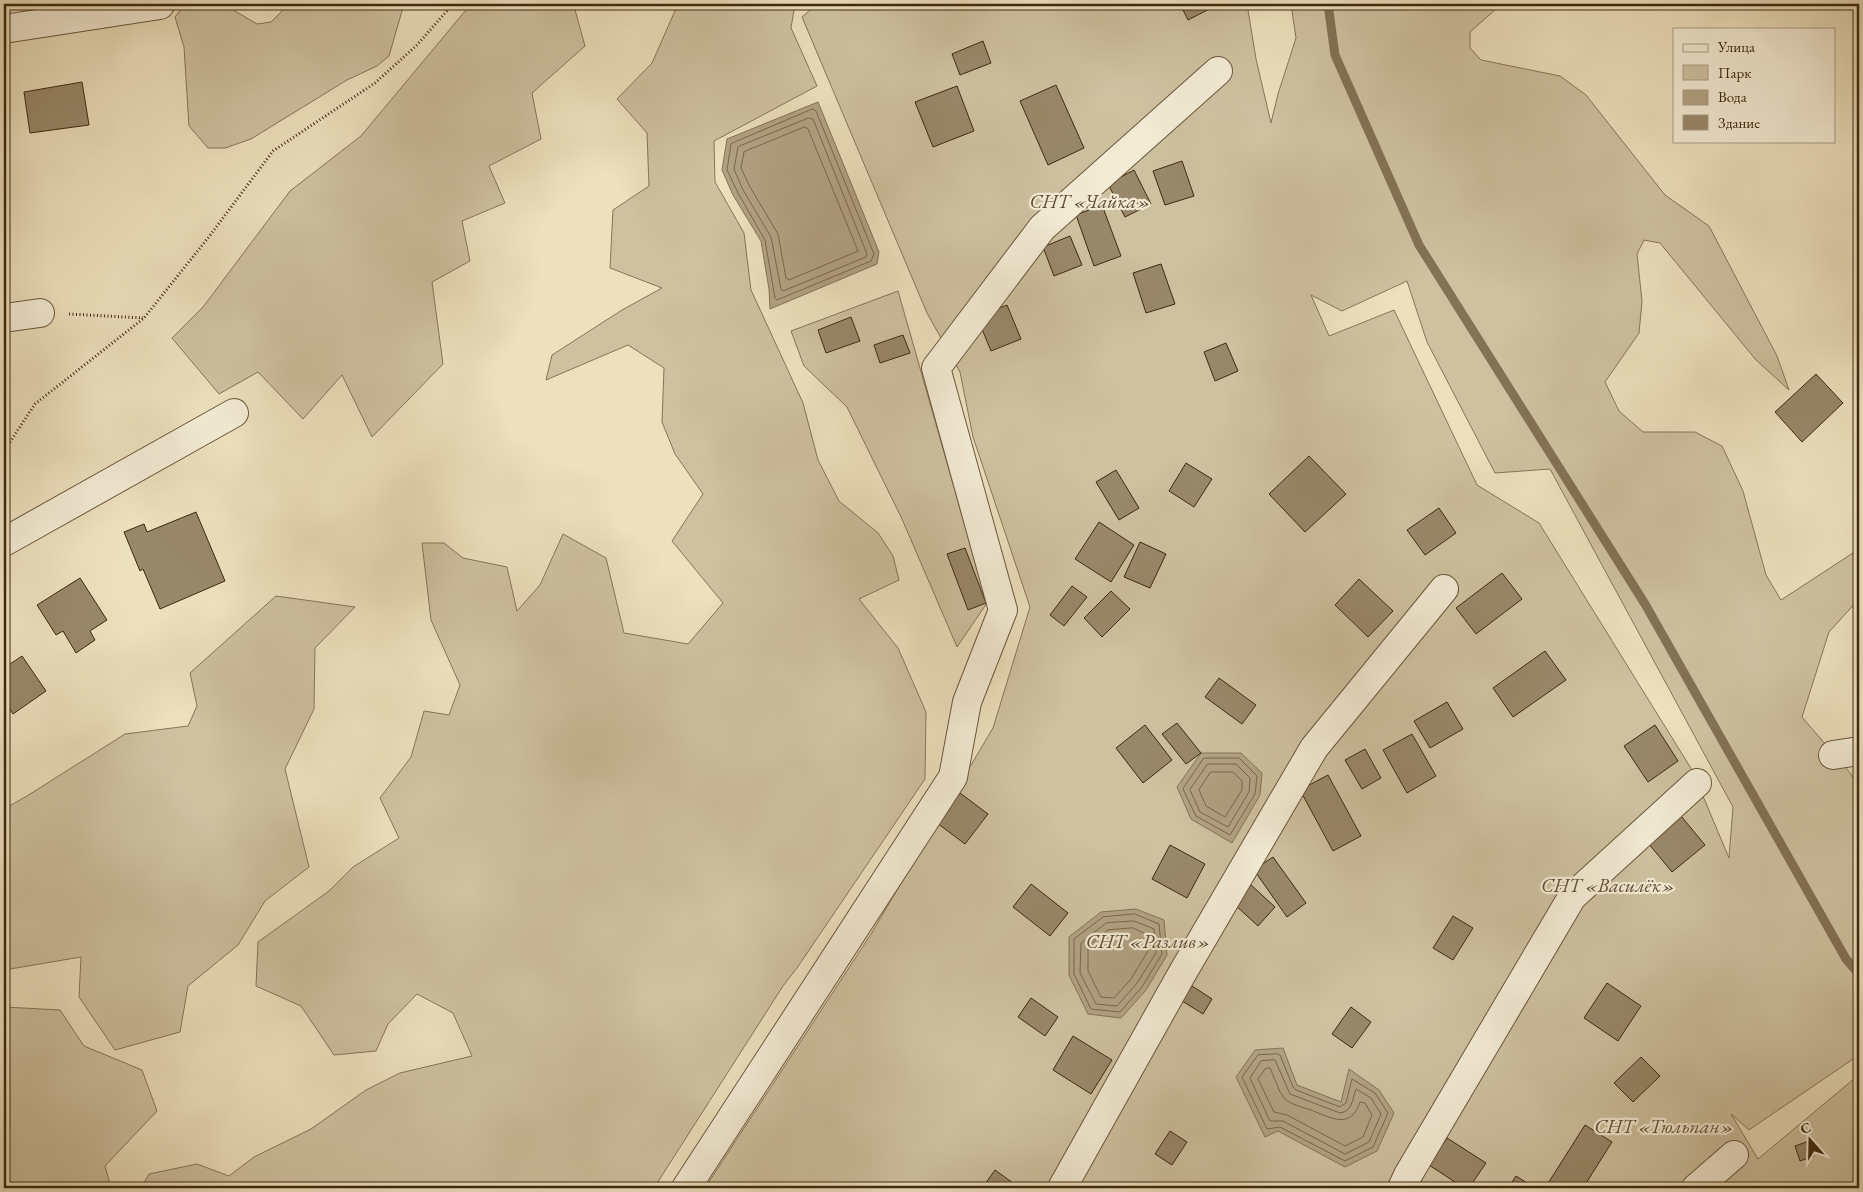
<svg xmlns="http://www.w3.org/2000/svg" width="1863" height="1192" font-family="'EB Garamond',serif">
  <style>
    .green { fill: #cec1a0; stroke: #867558; fill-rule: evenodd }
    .water { fill: #b1a283; stroke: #837255 }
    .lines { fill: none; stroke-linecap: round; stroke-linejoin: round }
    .shore { stroke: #78664a; stroke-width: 1 }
    .stream { stroke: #837255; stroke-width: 9 }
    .building { fill: #98886a; stroke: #3e2911 }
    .minor-casing { stroke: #6a573c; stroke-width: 30 }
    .path { stroke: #3e2911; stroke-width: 3; stroke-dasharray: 1 2.5; stroke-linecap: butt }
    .minor { stroke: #f3ebd4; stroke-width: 28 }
    .labels { text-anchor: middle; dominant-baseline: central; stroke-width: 4.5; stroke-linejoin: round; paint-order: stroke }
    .park-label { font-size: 20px; font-style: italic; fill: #624f35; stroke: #f3ebd4 }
  </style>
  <rect width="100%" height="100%" fill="#ece0bd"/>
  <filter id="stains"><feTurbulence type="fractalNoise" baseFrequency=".004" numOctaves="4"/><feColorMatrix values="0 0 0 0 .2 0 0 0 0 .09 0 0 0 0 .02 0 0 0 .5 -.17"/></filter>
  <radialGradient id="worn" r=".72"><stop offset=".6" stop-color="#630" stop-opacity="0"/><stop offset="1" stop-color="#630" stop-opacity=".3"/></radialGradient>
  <g class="green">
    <path d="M 185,4 L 210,4 L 230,8 L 257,24 L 271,22 L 289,4 L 404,4 L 389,56 L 377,66 L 347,80 L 251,139 L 225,148 L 208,148 L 189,126 L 184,47 L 175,17 Z"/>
    <path d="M 471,4 L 593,4 L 575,10 L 585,46 L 532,93 L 541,139 L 489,166 L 505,203 L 462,221 L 470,261 L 432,282 L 443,364 L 372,437 L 342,375 L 303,419 L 258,372 L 219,394 L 172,338 L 203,307 L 290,191 L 361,136 Z"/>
    <path d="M 678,4 L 795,4 L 791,28 L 817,86 L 714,141 L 715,182 L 744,233 L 751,290 L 803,403 L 818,460 L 839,501 L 878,533 L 893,556 L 899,580 L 859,599 L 898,648 L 926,712 L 925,779 L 797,968 L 783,986 L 654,1188 L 141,1188 L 149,1174 L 197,1164 L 229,1176 L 254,1157 L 311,1129 L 366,1090 L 400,1073 L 472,1056 L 453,1013 L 417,994 L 388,1024 L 376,1051 L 334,1055 L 301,1006 L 256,986 L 258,942 L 329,891 L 353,867 L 399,838 L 380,798 L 411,757 L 424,711 L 449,715 L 460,685 L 431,620 L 422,543 L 444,543 L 463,558 L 507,567 L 517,611 L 540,585 L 563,534 L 606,558 L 624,633 L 688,644 L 723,603 L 672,541 L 703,494 L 675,454 L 662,422 L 664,368 L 628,345 L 546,380 L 552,355 L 622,310 L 662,288 L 610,268 L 613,210 L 649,186 L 647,133 L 617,99 L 652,63 Z"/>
    <path d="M 817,4 L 1247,4 L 1256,59 L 1271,123 L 1278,94 L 1296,38 L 1291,4 L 1497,4 L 1495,10 L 1470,32 L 1470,48 L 1481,60 L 1560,76 L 1586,95 L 1665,195 L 1709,226 L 1777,356 L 1789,390 L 1756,360 L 1660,243 L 1644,240 L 1637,254 L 1642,301 L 1639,333 L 1605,382 L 1619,411 L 1643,432 L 1695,432 L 1722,446 L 1743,491 L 1766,575 L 1781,600 L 1859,549 L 1859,599 L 1829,632 L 1802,717 L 1851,774 L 1859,788 L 1859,1055 L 1749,1130 L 1731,1114 L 1758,1159 L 1855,1078 L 1859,1082 L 1859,1188 L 705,1188 L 871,934 L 993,728 L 1030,607 L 973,437 L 960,372 L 927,313 L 802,17 ZM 1407,281 L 1427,342 L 1495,473 L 1550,469 L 1733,807 L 1729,858 L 1692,770 L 1539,523 L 1477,485 L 1394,310 L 1329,336 L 1311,295 L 1342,311 Z"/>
    <path d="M 898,291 L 987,603 L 957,647 L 902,519 L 847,407 L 804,366 L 791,331 Z"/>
    <path d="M 276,596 L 355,607 L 315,648 L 314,709 L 285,769 L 309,867 L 265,901 L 238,945 L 188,986 L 180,1032 L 115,1050 L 79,997 L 81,957 L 4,970 L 4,809 L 27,796 L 125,734 L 188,726 L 197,706 L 190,673 Z"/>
    <path d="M 4,1007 L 60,1010 L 84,1046 L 142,1070 L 157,1111 L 105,1166 L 111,1188 L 4,1188 Z"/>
  </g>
  <g class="water">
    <path d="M 818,102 L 879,252 L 877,264 L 770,309 L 769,289 L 761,241 L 733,195 L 722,170 L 727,139 Z"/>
    <path d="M 1201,753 L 1241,753 L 1262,773 L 1260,795 L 1232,843 L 1191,819 L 1177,787 Z"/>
    <path d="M 1136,909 L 1164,920 L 1167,955 L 1146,990 L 1121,1018 L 1088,1014 L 1069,975 L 1069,937 L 1101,912 Z"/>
    <path d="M 1283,1048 L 1297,1085 L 1341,1102 L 1349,1069 L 1379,1090 L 1394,1113 L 1377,1151 L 1345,1167 L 1278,1131 L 1265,1137 L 1236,1077 L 1255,1050 Z"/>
  </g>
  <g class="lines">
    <g class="shore">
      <path d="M 813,109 L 816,111 L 874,254 L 871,261 L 777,300 L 775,298 L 765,240 L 738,193 L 727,170 L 731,144 Z"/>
      <path d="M 809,118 L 813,119 L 867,254 L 866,257 L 783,291 L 781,289 L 771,237 L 743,190 L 734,169 L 738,147 Z"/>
      <path d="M 805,127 L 808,129 L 858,251 L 789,280 L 786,278 L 778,234 L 750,187 L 741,168 L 744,152 Z"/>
      <path d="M 1204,758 L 1239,758 L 1257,776 L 1255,794 L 1230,835 L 1196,816 L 1183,789 Z"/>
      <path d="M 1208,764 L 1236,764 L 1250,778 L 1249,792 L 1228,827 L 1200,812 L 1190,790 Z"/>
      <path d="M 1211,772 L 1233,772 L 1242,781 L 1242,790 L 1225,817 L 1206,806 L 1199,790 Z"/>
      <path d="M 1135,914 L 1159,924 L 1162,954 L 1142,987 L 1120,1012 L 1091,1009 L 1074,974 L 1074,939 L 1103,917 Z"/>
      <path d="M 1134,921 L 1154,929 L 1156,953 L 1137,983 L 1117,1006 L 1096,1004 L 1080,973 L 1081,943 L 1106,923 Z"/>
      <path d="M 1133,928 L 1146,934 L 1148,951 L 1131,979 L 1114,998 L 1101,997 L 1088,971 L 1088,946 L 1108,930 Z"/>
      <path d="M 1278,1054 L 1280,1055 L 1293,1087 L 1296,1090 L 1340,1107 L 1346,1103 L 1352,1079 L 1375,1093 L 1388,1113 L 1373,1147 L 1345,1161 L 1280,1127 L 1267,1129 L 1242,1077 L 1258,1055 Z"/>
      <path d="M 1275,1060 L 1290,1094 L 1340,1113 C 1353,1111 1352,1099 1356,1089 L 1371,1098 L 1381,1114 L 1369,1142 L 1345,1154 L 1283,1121 L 1270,1121 L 1250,1078 L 1261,1061 Z"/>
      <path d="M 1270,1068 L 1280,1092 L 1285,1099 C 1292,1105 1302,1107 1311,1110 C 1331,1118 1351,1130 1360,1102 L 1365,1103 L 1372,1115 L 1363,1137 L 1345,1146 L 1287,1115 L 1274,1112 L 1258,1079 L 1265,1069 Z"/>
    </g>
    <path class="stream" d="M 1328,4 L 1335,55 L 1419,245 L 1645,604 L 1846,959 L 1859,974"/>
  </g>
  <g class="building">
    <path d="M 1180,4 L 1219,4 L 1188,20 Z"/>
    <path d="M 983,41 L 991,63 L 960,75 L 952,54 Z"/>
    <path d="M 82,82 L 89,125 L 30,133 L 24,92 Z"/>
    <path d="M 1056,85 L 1084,148 L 1048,165 L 1020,101 Z"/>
    <path d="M 957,86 L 974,131 L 933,147 L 915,102 Z"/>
    <path d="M 1182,161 L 1194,196 L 1165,205 L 1153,171 Z"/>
    <path d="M 1134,170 L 1151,204 L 1125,217 L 1108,184 Z"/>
    <path d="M 1102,205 L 1121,256 L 1094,266 L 1076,215 Z"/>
    <path d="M 1070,236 L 1082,265 L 1054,276 L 1043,247 Z"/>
    <path d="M 1161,264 L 1175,304 L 1146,313 L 1133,273 Z"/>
    <path d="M 1007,305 L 1021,339 L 991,351 L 977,317 Z"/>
    <path d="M 851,317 L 860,341 L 826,353 L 818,330 Z"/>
    <path d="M 903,335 L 910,353 L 880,363 L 874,345 Z"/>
    <path d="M 1226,343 L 1238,371 L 1215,381 L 1204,352 Z"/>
    <path d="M 1816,374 L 1843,403 L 1802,442 L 1775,412 Z"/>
    <path d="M 1309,456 L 1346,494 L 1305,532 L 1269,494 Z"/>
    <path d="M 1186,463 L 1212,479 L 1194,507 L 1169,491 Z"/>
    <path d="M 1116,470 L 1139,508 L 1119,520 L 1096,482 Z"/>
    <path d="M 1439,508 L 1456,533 L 1425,555 L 1407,530 Z"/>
    <path d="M 196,512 L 225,581 L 160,609 L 143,569 L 140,571 L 124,532 L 144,524 L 147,532 Z"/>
    <path d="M 1099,522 L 1134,545 L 1111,582 L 1075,559 Z"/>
    <path d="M 1140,542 L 1166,554 L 1150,588 L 1124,577 Z"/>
    <path d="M 965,548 L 986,603 L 968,610 L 947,554 Z"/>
    <path d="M 1502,573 L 1522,599 L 1476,634 L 1456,608 Z"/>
    <path d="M 80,578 L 107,620 L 90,631 L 95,640 L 76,653 L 63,631 L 56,635 L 37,605 Z"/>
    <path d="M 1359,579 L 1393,611 L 1368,637 L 1335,605 Z"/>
    <path d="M 1072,586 L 1087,597 L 1064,626 L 1050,615 Z"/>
    <path d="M 1111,591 L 1130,609 L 1102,637 L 1084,618 Z"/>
    <path d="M 1545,651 L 1566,680 L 1513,717 L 1493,688 Z"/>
    <path d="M 22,656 L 46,691 L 13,714 L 4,700 L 4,668 Z"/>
    <path d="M 1219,678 L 1256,705 L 1242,724 L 1205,697 Z"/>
    <path d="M 1447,702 L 1463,729 L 1430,748 L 1414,721 Z"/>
    <path d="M 1177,723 L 1201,753 L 1186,764 L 1162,734 Z"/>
    <path d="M 1145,725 L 1172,760 L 1143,783 L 1116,748 Z"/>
    <path d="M 1655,725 L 1678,761 L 1648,782 L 1624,746 Z"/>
    <path d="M 1412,734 L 1436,776 L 1407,793 L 1383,750 Z"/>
    <path d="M 1365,749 L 1381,778 L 1362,789 L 1345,760 Z"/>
    <path d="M 1328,775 L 1361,836 L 1333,851 L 1300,790 Z"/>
    <path d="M 960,793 L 988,814 L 965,844 L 937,823 Z"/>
    <path d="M 1681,816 L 1705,845 L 1672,872 L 1648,843 Z"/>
    <path d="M 1170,845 L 1205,864 L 1187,898 L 1152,879 Z"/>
    <path d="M 1273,857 L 1306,903 L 1287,917 L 1254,870 Z"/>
    <path d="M 1031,884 L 1068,913 L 1050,936 L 1013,907 Z"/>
    <path d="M 1251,885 L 1275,907 L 1258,926 L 1234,904 Z"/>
    <path d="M 1453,916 L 1473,928 L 1453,960 L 1433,948 Z"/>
    <path d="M 1607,983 L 1641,1006 L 1618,1041 L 1584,1018 Z"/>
    <path d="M 1189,984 L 1212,999 L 1203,1014 L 1179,999 Z"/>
    <path d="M 1031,998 L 1058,1017 L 1045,1036 L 1018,1017 Z"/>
    <path d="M 1351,1007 L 1371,1022 L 1352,1048 L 1332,1034 Z"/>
    <path d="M 1073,1036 L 1112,1060 L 1091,1094 L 1053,1070 Z"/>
    <path d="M 1641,1057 L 1660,1076 L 1633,1102 L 1614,1083 Z"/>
    <path d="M 1585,1125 L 1612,1142 L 1583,1188 L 1545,1188 Z"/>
    <path d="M 1170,1131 L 1187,1142 L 1172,1165 L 1155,1154 Z"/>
    <path d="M 1447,1138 L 1486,1163 L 1469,1188 L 1464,1188 L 1429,1165 Z"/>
    <path d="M 1809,1141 L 1814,1156 L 1800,1161 L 1795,1146 Z"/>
    <path d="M 995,1170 L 1020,1188 L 982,1188 Z"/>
    <path d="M 1516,1176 L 1535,1188 L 1508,1188 Z"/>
  </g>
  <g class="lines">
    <g class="minor-casing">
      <g id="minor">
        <path d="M 4,29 L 160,5"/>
        <path d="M 4,318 L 40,313"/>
        <path d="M 4,542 L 234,413"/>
        <path d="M 1833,755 L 1859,751"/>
        <path d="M 686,1188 L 953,777 L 967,702 L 1003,610 L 936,368 L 1042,228 L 1218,71"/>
        <path d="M 1062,1188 L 1183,972 L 1314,748 L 1444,589"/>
        <path d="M 1402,1188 L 1408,1175 L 1572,897 L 1697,783"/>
        <path d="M 1696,1188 L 1734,1155"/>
      </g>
    </g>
    <g class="path">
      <path d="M 69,314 L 143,318"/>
      <path d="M 4,451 L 35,404 L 144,318 L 208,238 L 273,151 L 375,83 L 417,45 L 453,4"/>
    </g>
    <use href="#minor" class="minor"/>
  </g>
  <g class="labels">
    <g class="park-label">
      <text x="1090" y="201">СНТ «Чайка»</text>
      <text x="1608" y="885">СНТ «Василёк»</text>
      <text x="1148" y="941">СНТ «Разлив»</text>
      <text x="1664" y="1126">СНТ «Тюльпан»</text>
    </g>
  </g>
  <rect width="1863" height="1192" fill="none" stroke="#ece0bd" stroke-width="20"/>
  <rect x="5" y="5" width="1853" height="1182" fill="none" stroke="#3e2911" stroke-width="2.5"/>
  <rect x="10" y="10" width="1843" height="1172" fill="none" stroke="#3e2911"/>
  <rect x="1673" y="28" width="162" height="115" fill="#f3ebd4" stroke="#ab9d86"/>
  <rect x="1683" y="44" width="25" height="8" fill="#f3ebd4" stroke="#ab9d86"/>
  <text x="1718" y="52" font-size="15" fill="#3e2911">Улица</text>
  <rect x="1683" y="65" width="25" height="15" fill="#cec1a0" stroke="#ab9d86"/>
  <text x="1718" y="78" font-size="15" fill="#3e2911">Парк</text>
  <rect x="1683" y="90" width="25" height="15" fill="#b1a283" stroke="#ab9d86"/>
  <text x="1718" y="102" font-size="15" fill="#3e2911">Вода</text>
  <rect x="1683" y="115" width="25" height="15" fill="#98886a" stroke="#ab9d86"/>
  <text x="1718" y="128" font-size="15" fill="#3e2911">Здание</text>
  <g transform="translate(1810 1140) rotate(340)" stroke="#f3ebd4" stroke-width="4" paint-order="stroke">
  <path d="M0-4L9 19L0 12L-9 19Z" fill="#3e2911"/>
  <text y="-8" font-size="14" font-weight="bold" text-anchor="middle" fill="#3e2911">С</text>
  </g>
  <rect width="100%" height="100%" filter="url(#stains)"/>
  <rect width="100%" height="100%" fill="url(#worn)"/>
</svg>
